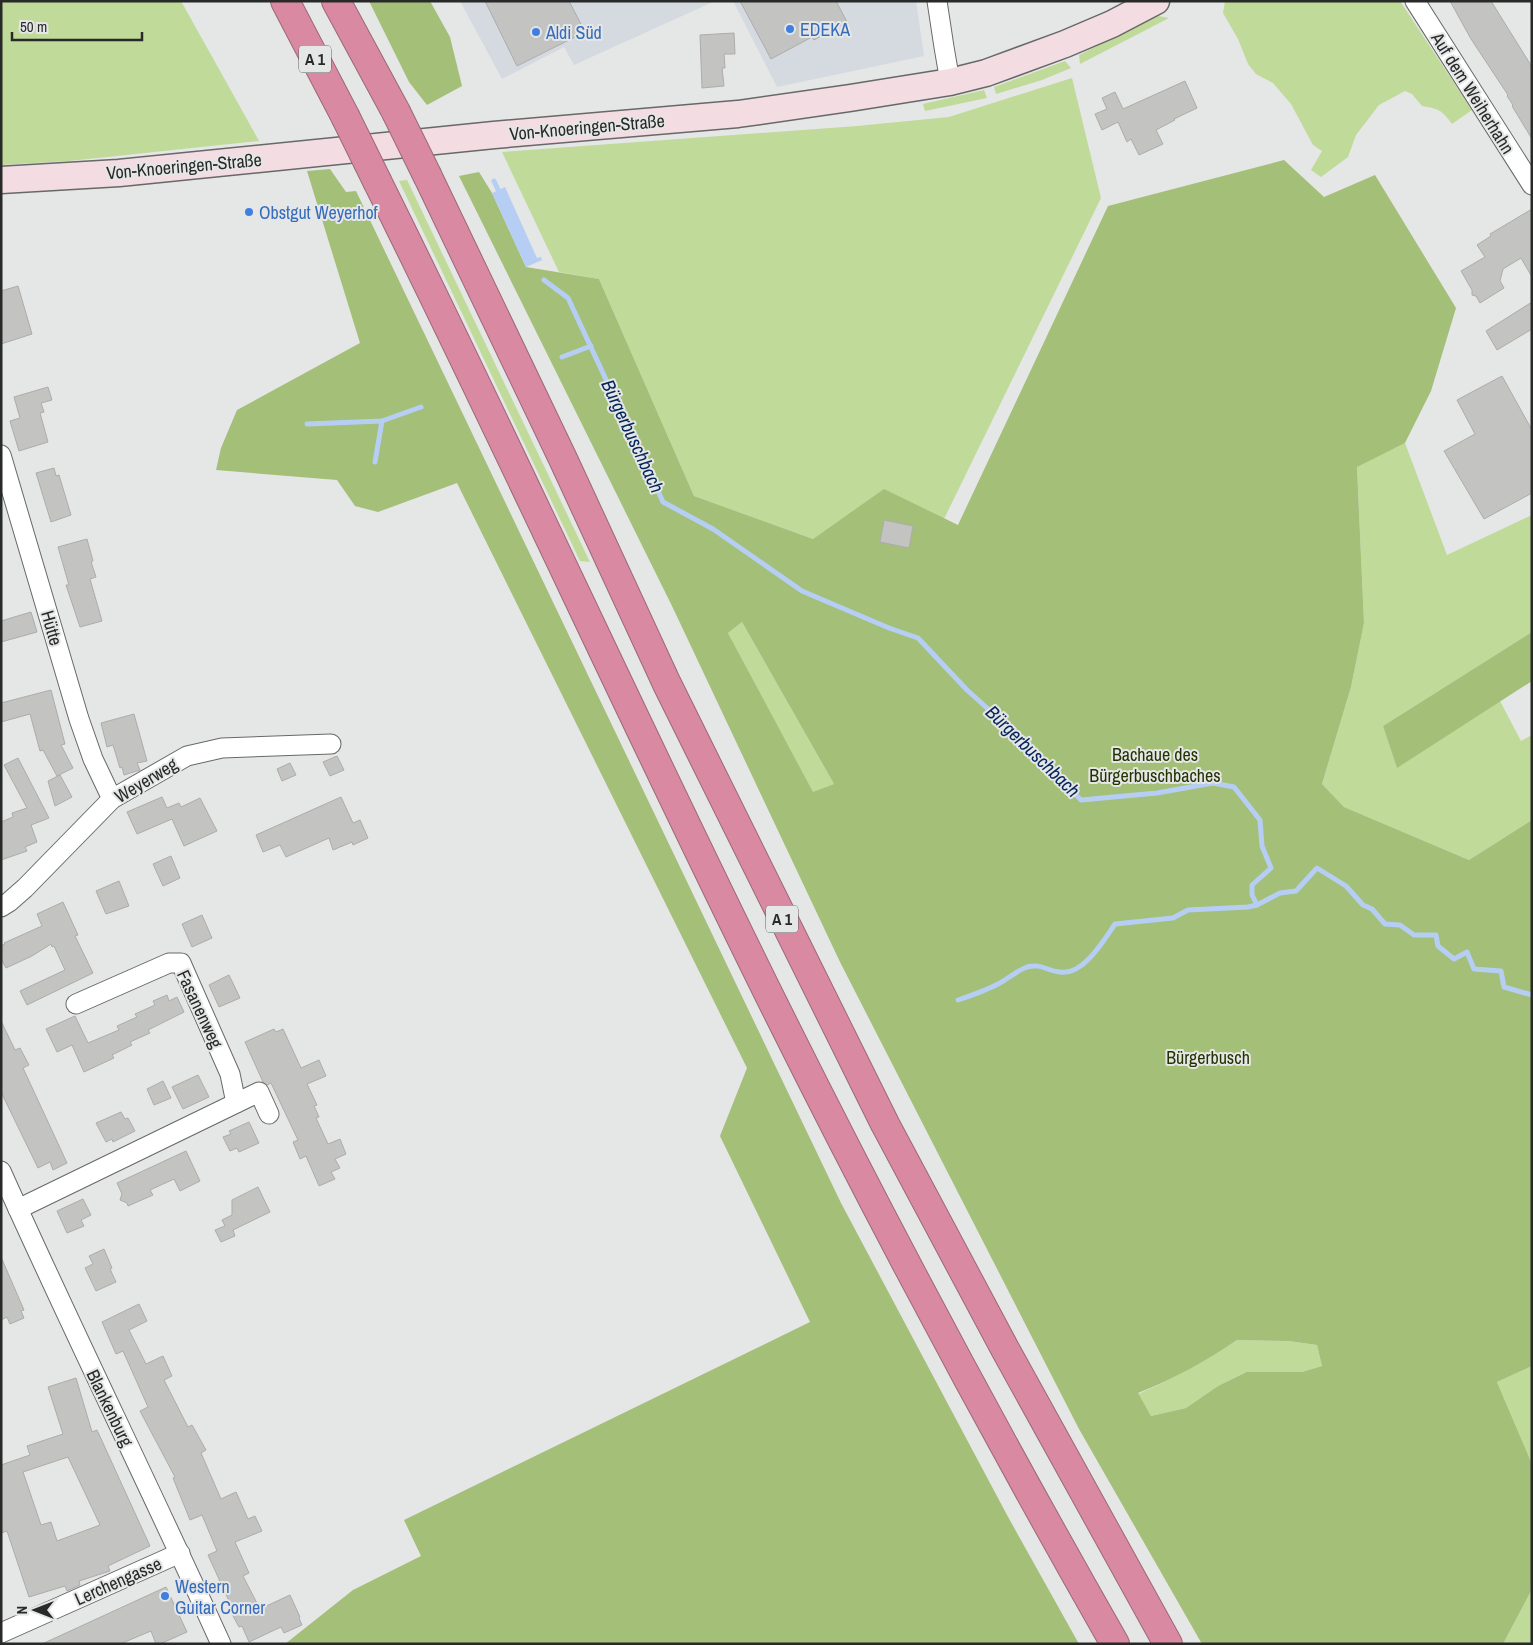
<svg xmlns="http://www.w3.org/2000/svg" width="1533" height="1645" font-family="'Archivo Narrow',sans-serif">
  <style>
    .built { fill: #d5dae1 }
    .green { fill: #c0da9a }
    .forest { fill: #a3bf78; fill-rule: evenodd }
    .water { fill: #b6cef4 }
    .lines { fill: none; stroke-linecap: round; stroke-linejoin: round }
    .stream { stroke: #b6cef4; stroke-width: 5 }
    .building { fill: #c3c3c2; stroke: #adacab; fill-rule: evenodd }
    .street-casing { stroke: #676868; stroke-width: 21 }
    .secondary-casing { stroke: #676868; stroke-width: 29 }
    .highway-casing { stroke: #9b6878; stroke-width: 30 }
    .street { stroke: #fff; stroke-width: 19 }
    .secondary { stroke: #f4dce3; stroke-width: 26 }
    .highway { stroke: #d98aa2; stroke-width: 28 }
    .highway-bridge-casing { stroke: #9b6878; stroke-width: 30; stroke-linecap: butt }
    .highway-bridge { stroke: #d98aa2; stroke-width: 28 }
    .shop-dot { fill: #3f7fe0; stroke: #e5e6e6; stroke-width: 2 }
    .labels { text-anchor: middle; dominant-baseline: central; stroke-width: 4; stroke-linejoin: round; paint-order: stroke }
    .shield { fill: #e5e6e6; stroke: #616262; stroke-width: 1 }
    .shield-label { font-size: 16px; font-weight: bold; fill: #282929 }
    .shop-label { font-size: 18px; fill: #366cbe; stroke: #e5e6e6; text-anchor: start }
    .street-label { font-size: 18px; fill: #282929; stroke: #e5e6e6 }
    .park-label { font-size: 18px; fill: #233300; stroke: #e5e6e6 }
    .water-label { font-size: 19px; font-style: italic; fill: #05265c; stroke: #e5e6e6 }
  </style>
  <rect width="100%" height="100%" fill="#e5e6e6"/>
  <g class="built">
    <path d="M 460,1 L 715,1 L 574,65 L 564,47 L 502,79 Z"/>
    <path d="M 733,1 L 916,1 L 924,56 L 777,87 Z"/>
  </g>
  <g class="green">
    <path d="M 1,1 L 181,1 L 259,141 L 69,161 L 1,165 Z"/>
    <path d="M 1225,1 L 1400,1 L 1472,110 L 1452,124 C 1442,110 1439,109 1422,106 L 1412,94 L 1405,91 L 1379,105 L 1356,135 L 1348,157 L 1321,177 L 1311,170 L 1322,151 L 1313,145 L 1291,104 L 1273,83 L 1256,74 L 1248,64 L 1238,39 L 1223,13 Z"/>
    <path d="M 1159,16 L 1169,18 L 1080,64 L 1079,55 L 1152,18 Z"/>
    <path d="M 1065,61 L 1071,68 L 1042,80 L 996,94 L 994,87 Z"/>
    <path d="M 1072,78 L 1101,198 L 944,519 L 884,490 L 813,539 L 694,496 L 599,279 L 559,272 L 502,152 L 857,126 L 949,117 Z"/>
    <path d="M 984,90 L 987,98 L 925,111 L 923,104 Z"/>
    <path d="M 407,180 L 590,562 L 580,561 L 399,181 Z"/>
    <path d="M 1405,443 L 1447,555 L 1532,515 L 1532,632 L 1383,726 L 1397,767 L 1500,701 L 1521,741 L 1532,735 L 1532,820 L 1469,860 L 1344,807 L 1322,784 L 1351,687 L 1364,623 L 1357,466 Z"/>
    <path d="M 742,622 L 834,784 L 813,793 L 728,633 Z"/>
    <path d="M 1237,1340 L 1289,1341 L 1317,1345 L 1322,1366 L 1302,1372 L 1245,1372 L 1218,1386 L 1186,1408 L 1151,1416 L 1138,1394 C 1173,1379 1205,1361 1237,1340 Z"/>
    <path d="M 1532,1366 L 1532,1464 L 1497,1382 Z"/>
    <path d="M 1532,1589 L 1532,1644 L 1503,1644 Z"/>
  </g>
  <g class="forest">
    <path d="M 369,1 L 430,1 L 450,37 L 462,86 L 427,105 L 409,82 Z"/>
    <path d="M 1284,160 L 1324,197 L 1375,175 L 1456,308 L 1431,391 L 1405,443 L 1357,467 L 1364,623 L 1351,687 L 1322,784 L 1344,807 L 1469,860 L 1532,820 L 1532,1366 L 1497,1382 L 1532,1464 L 1532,1589 L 1503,1644 L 1202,1644 L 1079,1429 L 840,962 L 672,606 L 459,176 L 479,172 L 492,193 L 526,267 L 599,279 L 694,496 L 813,539 L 884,489 L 958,525 L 1108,206 ZM 742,622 L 834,784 L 813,792 L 728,633 ZM 1237,1340 L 1289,1341 L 1317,1345 L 1322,1366 L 1302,1372 L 1246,1372 L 1218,1386 L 1186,1408 L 1151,1416 L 1138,1393 C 1174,1379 1206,1361 1237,1340 Z"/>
    <path d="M 330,169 L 346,192 L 356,191 L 841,1203 L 1007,1515 L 1079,1644 L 285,1644 L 353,1590 L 421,1556 L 404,1520 L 810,1322 L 720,1136 L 747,1068 L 457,483 L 378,512 L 355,506 L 337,480 L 216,470 L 221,448 L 237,410 L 360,343 L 307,171 Z"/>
    <path d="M 1532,632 L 1532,681 L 1397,768 L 1383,726 Z"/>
  </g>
  <path class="water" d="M 505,187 L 537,258 L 541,257 L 542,260 L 526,267 L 492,193 Z"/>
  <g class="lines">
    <g class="stream">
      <path d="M 494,181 L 501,196"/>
      <path d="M 544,280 L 568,298 L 663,502 L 713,529 L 802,591 L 889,628 L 918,638 L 967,690 L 997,717 L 1081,800 L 1157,793 L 1213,783 L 1234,787 L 1260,820 L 1262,846 L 1271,868 L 1252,885 L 1252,895 L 1257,905"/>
      <path d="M 562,357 L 591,346"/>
      <path d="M 307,424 L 382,421 L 421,407"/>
      <path d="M 375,462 L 382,421"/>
      <path d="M 958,1000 C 973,995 987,990 1000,983 C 1009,978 1018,970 1027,967 C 1041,963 1047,971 1060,972 C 1083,976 1104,940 1115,924 L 1173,918 L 1188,910 L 1248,907 L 1257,905 L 1280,893 L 1296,891 L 1317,868 L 1346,886 L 1363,905 L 1372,909 L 1385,924 L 1400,925 L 1414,935 L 1436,935 L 1438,946 L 1454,959 L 1467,952 L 1474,969 L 1501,971 L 1504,987 L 1532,995"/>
    </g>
  </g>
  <g class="building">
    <path d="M 485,1 L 569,1 L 585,32 L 517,66 Z"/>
    <path d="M 740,1 L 836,1 L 847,22 L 814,40 L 812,37 L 771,59 Z"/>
    <path d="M 1450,1 L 1491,1 L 1532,67 L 1532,139 L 1512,106 L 1513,105 L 1507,96 L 1508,95 L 1471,39 Z"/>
    <path d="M 734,33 L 735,54 L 724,54 L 725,68 L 722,68 L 724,86 L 702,88 L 700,35 Z"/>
    <path d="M 1185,81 L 1197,108 L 1174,119 L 1175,120 L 1156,130 L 1163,144 L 1139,155 L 1131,139 L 1127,142 L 1118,122 L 1102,130 L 1095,114 L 1107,109 L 1102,98 L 1115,92 L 1123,109 Z"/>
    <path d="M 1532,209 L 1532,277 L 1521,258 L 1503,269 L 1500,281 L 1504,288 L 1480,303 L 1476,296 L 1472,295 L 1472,290 L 1461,271 L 1485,257 L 1477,245 L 1491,236 L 1490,234 Z"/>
    <path d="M 18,286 L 32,334 L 1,344 L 1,291 Z"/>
    <path d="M 1532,302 L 1532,329 L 1497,350 L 1486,331 Z"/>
    <path d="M 1502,376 L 1532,430 L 1532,493 L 1484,519 L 1444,451 L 1475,434 L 1457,400 Z"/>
    <path d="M 48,387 L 52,400 L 41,403 L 44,412 L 40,413 L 48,442 L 19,451 L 10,421 L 20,418 L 14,397 Z"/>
    <path d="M 54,468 L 56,476 L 59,475 L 71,515 L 51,522 L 36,473 Z"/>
    <path d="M 884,520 L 913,526 L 909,548 L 880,542 Z"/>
    <path d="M 87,539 L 93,561 L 91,562 L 96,577 L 90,579 L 102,621 L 80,627 L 66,585 L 69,585 L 58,547 Z"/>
    <path d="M 31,612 L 37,632 L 1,642 L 1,621 Z"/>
    <path d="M 51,690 L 65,744 L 61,745 L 73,768 L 57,776 L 43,750 L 40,751 L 30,714 L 1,722 L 1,703 Z"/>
    <path d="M 134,714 L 147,761 L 137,763 L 140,770 L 124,775 L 122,767 L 120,768 L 113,745 L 107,747 L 101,723 Z"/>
    <path d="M 337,756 L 344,770 L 330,776 L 323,762 Z"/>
    <path d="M 18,758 L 49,818 L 31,825 L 37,842 L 25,847 L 27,851 L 1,860 L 1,822 L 13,817 L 12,813 L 27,808 L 4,765 Z"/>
    <path d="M 290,763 L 296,775 L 282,781 L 277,769 Z"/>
    <path d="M 60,775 L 72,797 L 55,806 L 48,781 Z"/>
    <path d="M 162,797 L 167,808 L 179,803 L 181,807 L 200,798 L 217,831 L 184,846 L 172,819 L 137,834 L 127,812 Z"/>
    <path d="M 341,797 L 353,823 L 360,820 L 368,838 L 353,845 L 352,842 L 333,850 L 329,838 L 286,857 L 280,845 L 263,852 L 256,835 Z"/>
    <path d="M 171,856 L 180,878 L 163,886 L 153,864 Z"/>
    <path d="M 119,881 L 129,906 L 106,914 L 96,891 Z"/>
    <path d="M 63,902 L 78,935 L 75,936 L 93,973 L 27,1005 L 20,991 L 65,970 L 54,946 L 52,947 L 51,944 L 32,956 L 6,968 L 1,959 L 1,946 L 5,944 L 4,943 L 42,926 L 37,914 Z"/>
    <path d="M 202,915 L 212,938 L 192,947 L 182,924 Z"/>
    <path d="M 229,975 L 240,998 L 219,1007 L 209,985 Z"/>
    <path d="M 167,995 L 169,1001 L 177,997 L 184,1012 L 148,1030 L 150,1033 L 130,1042 L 132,1045 L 112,1055 L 114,1058 L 84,1072 L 72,1045 L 57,1052 L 46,1029 L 75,1016 L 88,1043 L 119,1030 L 117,1026 L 137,1017 L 135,1014 L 155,1005 L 153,1001 Z"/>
    <path d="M 1,1021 L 15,1050 L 20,1048 L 29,1065 L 23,1068 L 67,1163 L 53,1170 L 50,1162 L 38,1168 L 1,1092 Z"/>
    <path d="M 274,1029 L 276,1032 L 283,1029 L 301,1068 L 319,1060 L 326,1076 L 307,1084 L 317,1105 L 314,1106 L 319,1117 L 316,1118 L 328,1144 L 340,1139 L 346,1154 L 335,1159 L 340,1168 L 331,1172 L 335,1179 L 319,1186 L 306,1156 L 300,1159 L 293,1142 L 298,1140 L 271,1083 L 267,1085 L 263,1082 L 245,1042 Z"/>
    <path d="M 198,1075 L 209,1097 L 183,1109 L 172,1087 Z"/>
    <path d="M 163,1081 L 171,1098 L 154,1105 L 147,1089 Z"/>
    <path d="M 121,1112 L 125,1119 L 128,1118 L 135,1131 L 113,1142 L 112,1139 L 106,1142 L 96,1123 Z"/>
    <path d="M 249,1122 L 259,1143 L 239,1152 L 237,1148 L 230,1151 L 223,1137 L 231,1134 L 229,1131 Z"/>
    <path d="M 186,1151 L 200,1181 L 180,1191 L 174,1179 L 150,1190 L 153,1195 L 128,1206 L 127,1203 L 120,1200 L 122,1194 L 117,1183 Z"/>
    <path d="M 258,1187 L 270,1212 L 233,1230 L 235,1236 L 221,1242 L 215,1230 L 225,1226 L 222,1220 L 232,1215 L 232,1200 Z"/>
    <path d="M 83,1199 L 91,1215 L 81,1220 L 84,1226 L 67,1233 L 57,1211 Z"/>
    <path d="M 104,1249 L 112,1268 L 110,1269 L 116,1282 L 96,1291 L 85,1268 L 93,1264 L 89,1256 Z"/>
    <path d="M 1,1257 L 24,1310 L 21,1311 L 24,1318 L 10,1324 L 7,1317 L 1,1320 Z"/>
    <path d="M 139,1304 L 147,1321 L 129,1330 L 146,1364 L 163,1356 L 172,1376 L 164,1380 L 188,1427 L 192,1425 L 206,1450 L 201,1453 L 221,1499 L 236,1492 L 248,1519 L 255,1516 L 262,1531 L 235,1542 L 249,1573 L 243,1576 L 260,1609 L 290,1595 L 300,1617 L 299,1618 L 302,1625 L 284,1633 L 281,1627 L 249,1642 L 242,1626 L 239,1627 L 226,1603 L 229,1601 L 208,1555 L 217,1551 L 202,1515 L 190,1520 L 173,1478 L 175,1477 L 140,1411 L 148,1407 L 123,1351 L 116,1354 L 102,1322 Z"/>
    <path d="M 76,1378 L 92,1432 L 97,1430 L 150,1546 L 108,1566 L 110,1571 L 79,1581 L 80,1585 L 67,1591 L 65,1586 L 29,1597 L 7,1531 L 1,1533 L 1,1465 L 30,1455 L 27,1446 L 63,1434 L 48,1387 ZM 68,1457 L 100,1525 L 57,1541 L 51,1522 L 41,1525 L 23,1472 Z"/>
    <path d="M 166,1587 L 187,1632 L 160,1644 L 156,1644 L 151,1631 L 120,1644 L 42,1644 Z"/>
  </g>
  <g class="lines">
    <g class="street-casing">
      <g id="street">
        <path d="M 937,1 L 944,47 L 950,82"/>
        <path d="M 1415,1 L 1532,185"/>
        <path d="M 1,455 L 79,719 L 93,759 L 112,799"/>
        <path d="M 1,907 L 9,902 L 25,888 L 112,799 L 187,756 L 222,748 L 331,744"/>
        <path d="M 76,1004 L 169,963 L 181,963 L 230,1074 L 236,1103"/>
        <path d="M 1,1171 C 72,1330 149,1485 221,1644"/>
        <path d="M 18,1209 L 259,1092 L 269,1114"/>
        <path d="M 1,1633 L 180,1553"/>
      </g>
    </g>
    <g class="secondary-casing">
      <path id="secondary" d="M 1,180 L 119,173 L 494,135 L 738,114 L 850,98 L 950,82 L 986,73 L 1065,44 L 1112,24 L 1156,1"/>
    </g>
    <g class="highway-casing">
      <g id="highway">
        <path d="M 285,1 L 345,116"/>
        <path d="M 336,1 L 396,112"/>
        <path d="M 428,177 L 563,459 L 667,684 L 885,1124 L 1005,1349 L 1168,1644"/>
        <path d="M 378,183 C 515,458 641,738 778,1013 C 884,1226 997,1437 1115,1644"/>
      </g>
    </g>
    <use href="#street" class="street"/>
    <use href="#secondary" class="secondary"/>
    <use href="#highway" class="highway"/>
    <g class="highway-bridge-casing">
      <g id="highway-bridge">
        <path d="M 396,112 L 428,177"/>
        <path d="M 345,116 L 378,183"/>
      </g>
    </g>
    <use href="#highway-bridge" class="highway-bridge"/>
  </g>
  <g class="shop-dot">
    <circle cx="790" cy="29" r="5"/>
    <circle cx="536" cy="32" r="5"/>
    <circle cx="249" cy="212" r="5"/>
    <circle cx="165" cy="1596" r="5"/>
  </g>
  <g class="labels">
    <g class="shield">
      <rect x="299" y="45.5" width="32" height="27" rx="4"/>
      <rect x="766" y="905.5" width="32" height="27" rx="4"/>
    </g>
    <g class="shield-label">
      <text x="315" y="59">A 1</text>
      <text x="782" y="919">A 1</text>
    </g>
    <g class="shop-label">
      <text x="800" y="29">EDEKA</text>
      <text x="546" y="32">Aldi Süd</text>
      <text x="259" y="212">Obstgut Weyerhof</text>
      <text x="175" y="1586">Western<tspan x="175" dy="21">Guitar Corner</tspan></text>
    </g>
    <g class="street-label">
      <text transform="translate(1473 93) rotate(58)">Auf dem Weiherhahn</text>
      <text transform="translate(587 127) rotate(-5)">Von-Knoeringen-Straße</text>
      <text transform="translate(184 166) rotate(-5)">Von-Knoeringen-Straße</text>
      <text transform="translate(52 628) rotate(74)">Hütte</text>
      <text transform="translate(146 780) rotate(-31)">Weyerweg</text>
      <text transform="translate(200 1009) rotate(65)">Fasanenweg</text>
      <text transform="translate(110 1408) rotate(64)">Blankenburg</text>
      <text transform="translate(118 1581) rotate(-24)">Lerchengasse</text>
    </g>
    <g class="park-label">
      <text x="1155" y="754">Bachaue des<tspan x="1155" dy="21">Bürgerbuschbaches</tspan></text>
      <text x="1208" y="1057">Bürgerbusch</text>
    </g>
    <g class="water-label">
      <text transform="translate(633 436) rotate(65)">Bürgerbuschbach</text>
      <text transform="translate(1033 751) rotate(44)">Bürgerbuschbach</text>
    </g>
  </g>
  <rect width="1533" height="1645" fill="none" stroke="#282929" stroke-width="5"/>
  <g transform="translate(35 1610) rotate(270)" stroke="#e5e6e6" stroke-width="4" paint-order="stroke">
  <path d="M0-4L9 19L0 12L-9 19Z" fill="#282929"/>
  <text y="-8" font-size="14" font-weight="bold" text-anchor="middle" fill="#282929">N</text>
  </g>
  <path d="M12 32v8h130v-8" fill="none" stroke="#282929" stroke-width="2.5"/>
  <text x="20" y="32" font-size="15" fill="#282929" stroke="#e5e6e6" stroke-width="4" paint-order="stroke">50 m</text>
</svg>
